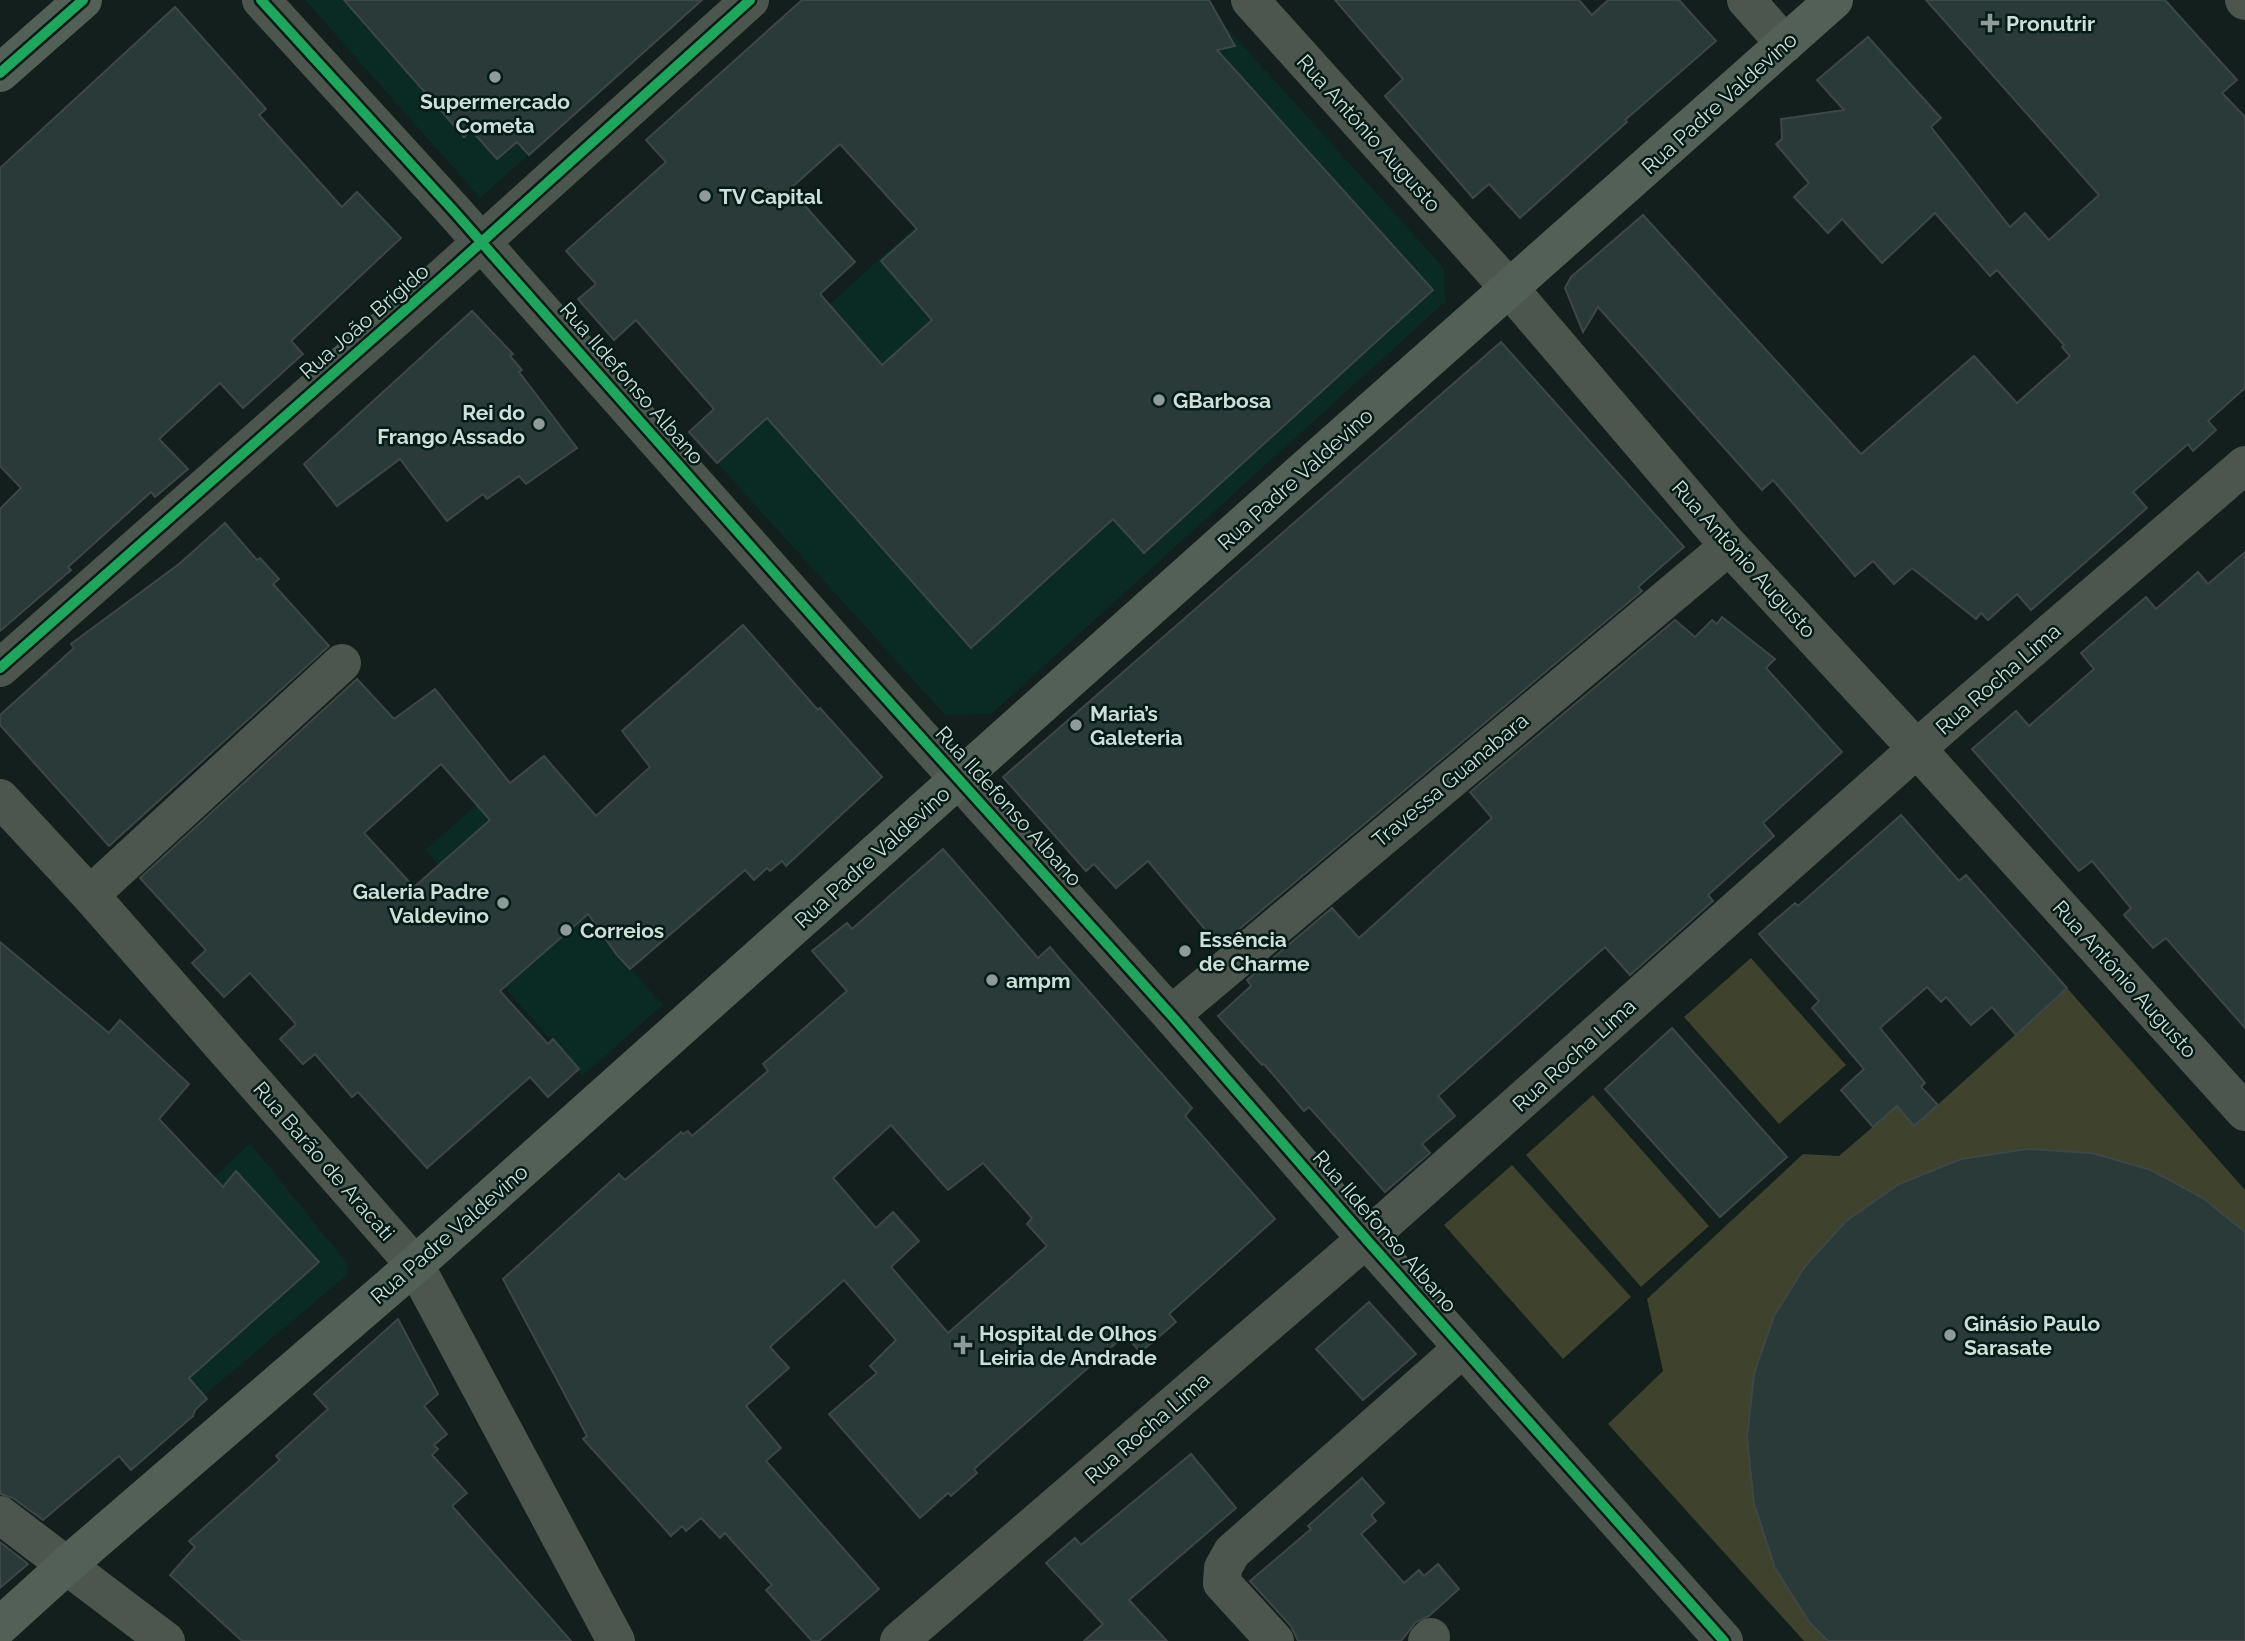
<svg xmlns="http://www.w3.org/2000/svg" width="2245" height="1641" font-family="Raleway,sans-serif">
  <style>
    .built { fill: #0a2a24 }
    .green { fill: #3f422c }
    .building { fill: #2a3a39; stroke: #3d4747; stroke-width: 2; fill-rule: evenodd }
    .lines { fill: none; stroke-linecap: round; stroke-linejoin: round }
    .minor { stroke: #4d564e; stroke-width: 38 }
    .major { stroke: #536057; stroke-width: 38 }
    .cycleway-casing { stroke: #041b16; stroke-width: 15 }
    .cycleway { stroke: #20a55d; stroke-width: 10 }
    .poi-dot { fill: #8e9b98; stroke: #041b16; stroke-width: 2.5 }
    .labels { text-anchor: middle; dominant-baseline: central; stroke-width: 5; stroke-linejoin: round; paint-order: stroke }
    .poi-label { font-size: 21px; font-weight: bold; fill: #d0deda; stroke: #041b16; text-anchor: start }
    .street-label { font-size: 21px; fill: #d0deda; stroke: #041b16 }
  </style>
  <rect width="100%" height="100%" fill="#121f1c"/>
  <g class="built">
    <path d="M 305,0 L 703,0 L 480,198 Z"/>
    <path d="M 1203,1 L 1444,268 L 1445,302 L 991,714 L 945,715 L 689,432 L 929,214 Z"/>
    <path d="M 483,799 L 663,1005 L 582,1076 L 433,905 L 456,885 L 425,850 Z"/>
    <path d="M 250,1143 L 347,1263 L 347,1275 L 201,1398 L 103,1284 Z"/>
  </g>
  <g class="green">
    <path d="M 1751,958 L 1846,1065 L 1779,1124 L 1684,1017 Z"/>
    <path d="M 2067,988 L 2245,1190 L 2245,1641 L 1804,1641 L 1608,1424 L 1663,1371 L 1647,1299 L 1803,1154 L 1839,1156 L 1897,1106 L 1914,1126 Z"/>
    <path d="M 1593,1095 L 1709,1226 L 1641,1287 L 1526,1155 Z"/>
    <path d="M 1512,1165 L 1631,1297 L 1563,1359 L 1444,1225 Z"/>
  </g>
  <g class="building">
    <path d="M 344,0 L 702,0 L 529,155 L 517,142 L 497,159 L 471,130 L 464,137 Z"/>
    <path d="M 802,0 L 1209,0 L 1235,46 L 1217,50 L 1433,290 L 1144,553 L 1113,519 L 971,648 L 767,418 L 717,463 L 689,432 L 714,409 L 636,320 L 614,340 L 578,299 L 596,284 L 566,251 L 666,162 L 646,140 ZM 840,144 L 917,229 L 881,261 L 932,320 L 882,365 L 820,294 L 855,262 L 790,189 Z"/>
    <path d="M 1335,0 L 1579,0 L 1592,15 L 1608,0 L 1679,0 L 1716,41 L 1625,120 L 1627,122 L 1520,218 L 1489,184 L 1473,198 L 1385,96 L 1403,79 Z"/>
    <path d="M 1926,0 L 2165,0 L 2237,80 L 2222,93 L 2245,117 L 2245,388 L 2208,421 L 2216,430 L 2193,451 L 2188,444 L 2133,492 L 2147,508 L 2031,610 L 2017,594 L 1988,620 L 1981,613 L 1976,619 L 1912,568 L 1894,584 L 1873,561 L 1855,576 L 1773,480 L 1762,490 L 1598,307 L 1583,332 L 1565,288 L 1571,277 L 1643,215 L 1861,454 L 1974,356 L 2017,403 L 2070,356 L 2062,347 L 2064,345 L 1997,270 L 1990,276 L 1935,213 L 1882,263 L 1842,219 L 1828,233 L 1794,197 L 1809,183 L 1776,144 L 1782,139 L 1781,119 L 1844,110 L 1817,80 L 1868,37 L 1941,118 L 1931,127 L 2010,227 L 2025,213 L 2049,240 L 2099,195 Z"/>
    <path d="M 175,7 L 266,109 L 259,115 L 342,207 L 357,192 L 401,238 L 291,341 L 303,354 L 243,408 L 220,383 L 159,439 L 188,469 L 155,497 L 151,492 L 68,567 L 71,570 L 0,631 L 0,509 L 21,488 L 0,466 L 0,168 Z"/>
    <path d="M 472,311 L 513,354 L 510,356 L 522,370 L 519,372 L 577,448 L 526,484 L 519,476 L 487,499 L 483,494 L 447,521 L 400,459 L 337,506 L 304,464 Z"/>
    <path d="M 1501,342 L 1684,547 L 1638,587 L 1642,591 L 1219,946 L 1148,861 L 1116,888 L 1094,864 L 1086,871 L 1003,777 Z"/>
    <path d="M 225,523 L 257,560 L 260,558 L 279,579 L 273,584 L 329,646 L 109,846 L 0,725 L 0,715 L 74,648 L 71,644 L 179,564 Z"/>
    <path d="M 2245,552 L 2245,1028 L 2166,938 L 2153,948 L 2124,915 L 2131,908 L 2092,861 L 2079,871 L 1972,749 L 2016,711 L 2029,726 L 2094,669 L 2081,653 L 2146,597 L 2156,609 L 2198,572 L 2208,584 Z"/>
    <path d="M 1722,617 L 1775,659 L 1766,668 L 1842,752 L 1763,823 L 1774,836 L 1708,895 L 1713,901 L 1630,975 L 1605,947 L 1438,1096 L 1455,1116 L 1422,1144 L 1430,1153 L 1385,1192 L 1309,1107 L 1304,1111 L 1264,1064 L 1262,1065 L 1218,1016 L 1251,986 L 1247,980 L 1332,908 L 1359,938 L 1492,818 L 1470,792 L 1675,620 L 1695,637 L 1712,620 L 1717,624 Z"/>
    <path d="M 743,625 L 818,710 L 820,708 L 882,777 L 786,866 L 782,861 L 770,871 L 767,868 L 754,880 L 745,870 L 630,969 L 617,955 L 588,914 L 500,991 L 548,1044 L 553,1039 L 579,1069 L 548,1097 L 530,1077 L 427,1168 L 358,1092 L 352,1097 L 315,1054 L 303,1064 L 280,1039 L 296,1024 L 250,973 L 224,997 L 192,963 L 206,950 L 140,878 L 357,679 L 394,719 L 435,689 L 510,783 L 544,756 L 596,816 L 650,767 L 622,731 ZM 441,764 L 490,820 L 414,887 L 364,833 Z"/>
    <path d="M 1901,815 L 1959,881 L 1966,875 L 2067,988 L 2016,1035 L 1992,1007 L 1971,1025 L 1946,997 L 1941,1002 L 1927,987 L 1880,1028 L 1925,1083 L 1921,1087 L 1938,1105 L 1914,1126 L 1897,1106 L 1873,1127 L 1841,1090 L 1864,1069 L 1812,1008 L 1819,1001 L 1759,934 L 1795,903 L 1798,906 Z"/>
    <path d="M 943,849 L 1038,958 L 1050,947 L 1060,959 L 1192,1108 L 1185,1116 L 1275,1219 L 1169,1314 L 1176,1322 L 1153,1342 L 1140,1352 L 1125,1335 L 974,1469 L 977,1473 L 951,1496 L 948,1493 L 920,1518 L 829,1414 L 877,1373 L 870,1366 L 896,1340 L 844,1280 L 791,1328 L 770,1347 L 789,1368 L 746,1406 L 781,1448 L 766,1461 L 879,1589 L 819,1641 L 812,1641 L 766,1590 L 772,1585 L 725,1533 L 720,1538 L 701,1518 L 686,1531 L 682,1526 L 671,1536 L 583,1439 L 587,1436 L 503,1279 L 619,1174 L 625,1180 L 681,1132 L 683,1134 L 688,1131 L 692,1136 L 768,1071 L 763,1064 L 847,991 L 812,951 L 847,923 L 852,929 ZM 891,1125 L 948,1190 L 983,1163 L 1032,1218 L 1027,1224 L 1047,1246 L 948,1333 L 891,1267 L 919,1241 L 893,1212 L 876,1228 L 833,1178 Z"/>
    <path d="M 0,942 L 109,1033 L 120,1020 L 189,1084 L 159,1119 L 223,1187 L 236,1171 L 319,1262 L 189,1378 L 207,1399 L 195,1410 L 193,1416 L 131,1470 L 119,1456 L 43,1520 L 13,1498 L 0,1494 Z"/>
    <path d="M 1672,1028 L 1787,1157 L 1720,1217 L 1605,1089 Z"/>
    <path d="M 2027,1149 L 2092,1153 L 2151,1170 L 2203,1198 L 2245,1232 L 2245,1641 L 1828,1641 L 1810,1623 L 1775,1568 L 1754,1504 L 1747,1438 L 1754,1374 L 1774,1316 L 1805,1266 L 1846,1221 L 1899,1184 L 1961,1159 Z"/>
    <path d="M 1369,1302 L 1416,1354 L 1363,1400 L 1316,1349 Z"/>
    <path d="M 398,1319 L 438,1394 L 424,1406 L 447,1434 L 434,1445 L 438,1449 L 432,1455 L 467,1493 L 452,1506 L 571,1641 L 242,1641 L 170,1575 L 195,1547 L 189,1541 L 280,1460 L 276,1456 L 328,1409 L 314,1394 Z"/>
    <path d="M 1191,1454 L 1236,1508 L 1129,1600 L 1167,1641 L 1084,1641 L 1103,1624 L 1046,1563 L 1075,1538 L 1081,1545 Z"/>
    <path d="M 1362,1478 L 1384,1503 L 1371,1515 L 1376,1521 L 1361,1534 L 1404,1583 L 1419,1570 L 1424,1576 L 1438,1564 L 1459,1589 L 1429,1616 L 1416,1622 L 1401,1641 L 1298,1641 L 1291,1626 L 1250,1581 L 1311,1529 L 1308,1526 Z"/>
    <path d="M 0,1542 L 28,1564 L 0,1588 Z"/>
  </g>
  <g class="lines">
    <g class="minor">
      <path d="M 261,0 L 452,209 L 845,653 L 1171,1015 L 1366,1239 L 1724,1641"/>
      <path d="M 1250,0 L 1509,288 L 1729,546 L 1917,749 L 2245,1112"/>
      <path d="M 1746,0 L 1785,44"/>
      <path d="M 2244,0 L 2245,1"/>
      <path d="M 0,668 L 445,275 L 750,0"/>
      <path d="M 0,798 L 90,895 L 415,1265 L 616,1641"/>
      <path d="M 90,895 L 342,663"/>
      <path d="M 1171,1015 L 1729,546"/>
      <path d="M 0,1515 L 166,1641"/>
      <path d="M 899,1641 L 1366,1239 L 1947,722 L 2245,465"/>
      <path d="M 1275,1641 L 1222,1583 L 1223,1568 L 1232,1552 L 1463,1348"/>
      <path d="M 1427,1641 L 1431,1637"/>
    </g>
    <g class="major">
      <path d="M 0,73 L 83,0"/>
      <path d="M 0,1626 L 66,1566 L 415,1265 L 1294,479 L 1834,0"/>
    </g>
    <g class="cycleway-casing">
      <g id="cycleway">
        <path d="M 261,0 L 452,209 L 845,653 L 1171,1015 L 1366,1239 L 1724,1641"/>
        <path d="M 0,73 L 83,0"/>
        <path d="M 0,668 L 445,275 L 750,0"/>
      </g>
    </g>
    <use href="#cycleway" class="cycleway"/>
  </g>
  <g class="poi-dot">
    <path d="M1986.5 12.5h7v7h7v7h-7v7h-7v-7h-7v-7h7z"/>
    <circle cx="495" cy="77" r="7"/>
    <circle cx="705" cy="196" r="7"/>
    <circle cx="1159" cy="400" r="7"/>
    <circle cx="539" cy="424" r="7"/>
    <circle cx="1076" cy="725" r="7"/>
    <circle cx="503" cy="903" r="7"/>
    <circle cx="566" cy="930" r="7"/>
    <circle cx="1185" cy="951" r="7"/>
    <circle cx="992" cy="980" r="7"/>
    <circle cx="1950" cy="1335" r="7"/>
    <path d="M959.5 1334.5h7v7h7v7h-7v7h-7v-7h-7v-7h7z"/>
  </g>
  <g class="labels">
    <g class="poi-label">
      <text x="2006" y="23">Pronutrir</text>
      <text x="495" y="101" text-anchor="middle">Supermercado<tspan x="495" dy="24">Cometa</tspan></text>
      <text x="719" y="196">TV Capital</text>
      <text x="1173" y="400">GBarbosa</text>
      <text x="525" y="412" text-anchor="end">Rei do<tspan x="525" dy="24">Frango Assado</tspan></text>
      <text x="1090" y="713">Maria’s<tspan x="1090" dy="24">Galeteria</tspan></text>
      <text x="489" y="891" text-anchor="end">Galeria Padre<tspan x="489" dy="24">Valdevino</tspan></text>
      <text x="580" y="930">Correios</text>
      <text x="1199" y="939">Essência<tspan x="1199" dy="24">de Charme</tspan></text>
      <text x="1006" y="980">ampm</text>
      <text x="1964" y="1323">Ginásio Paulo<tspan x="1964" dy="24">Sarasate</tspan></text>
      <text x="979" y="1333">Hospital de Olhos<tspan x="979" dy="24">Leiria de Andrade</tspan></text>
    </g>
    <g class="street-label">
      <text transform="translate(1719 103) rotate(-42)">Rua Padre Valdevino</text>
      <text transform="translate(1369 133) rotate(48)">Rua Antônio Augusto</text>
      <text transform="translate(364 321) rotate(-41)">Rua João Brígido</text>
      <text transform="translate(632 383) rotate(49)">Rua Ildefonso Albano</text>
      <text transform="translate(1295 479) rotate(-42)">Rua Padre Valdevino</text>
      <text transform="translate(1744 559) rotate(48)">Rua Antônio Augusto</text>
      <text transform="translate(1998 679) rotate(-41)">Rua Rocha Lima</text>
      <text transform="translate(1450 780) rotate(-40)">Travessa Guanabara</text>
      <text transform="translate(1009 806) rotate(48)">Rua Ildefonso Albano</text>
      <text transform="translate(872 857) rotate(-42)">Rua Padre Valdevino</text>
      <text transform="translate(2125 979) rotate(48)">Rua Antônio Augusto</text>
      <text transform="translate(1574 1055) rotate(-42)">Rua Rocha Lima</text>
      <text transform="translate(324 1161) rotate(49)">Rua Barão de Aracati</text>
      <text transform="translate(1385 1231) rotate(49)">Rua Ildefonso Albano</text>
      <text transform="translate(449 1234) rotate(-41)">Rua Padre Valdevino</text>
      <text transform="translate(1147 1428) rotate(-41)">Rua Rocha Lima</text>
    </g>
  </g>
</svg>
